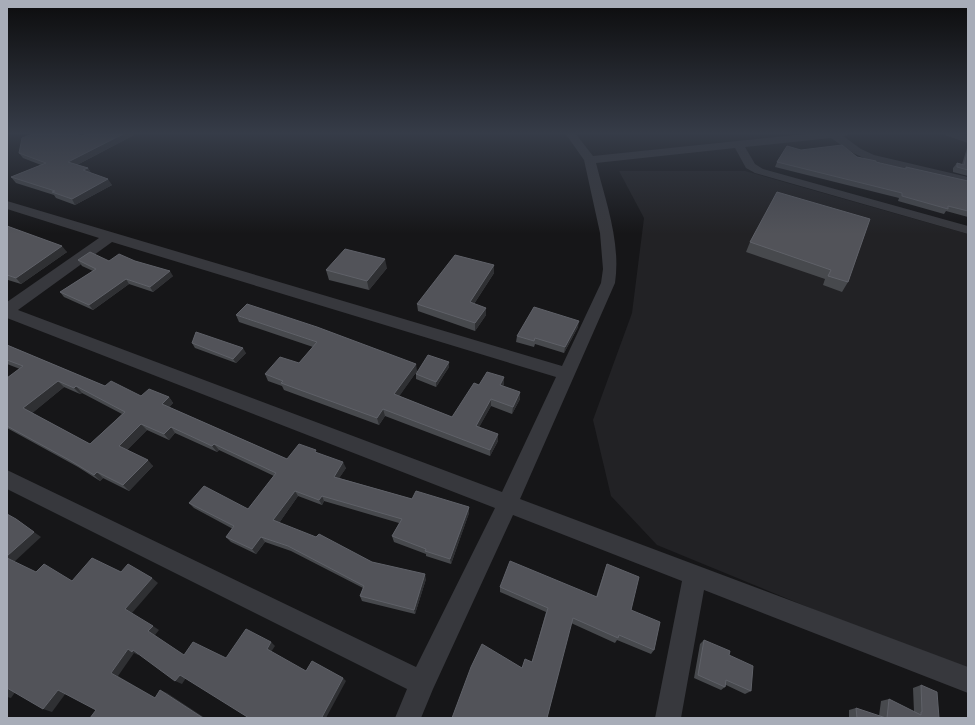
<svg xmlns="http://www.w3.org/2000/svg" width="975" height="725" font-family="'Varela Round',sans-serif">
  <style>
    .built { fill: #222225 }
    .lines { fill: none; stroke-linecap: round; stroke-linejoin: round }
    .minor { fill: #37383d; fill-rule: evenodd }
    .wall { fill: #47494d; fill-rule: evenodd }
    .shaded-wall { fill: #2f3033 }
    .building { fill: #525359; stroke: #5f6168; fill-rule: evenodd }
  </style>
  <rect width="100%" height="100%" fill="#161618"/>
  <path class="built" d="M 619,171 L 745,171 L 968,234 L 968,673 L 657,545 L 611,496 L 593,420 L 632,313 L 644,218 Z"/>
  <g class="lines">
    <g class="minor">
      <path d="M 565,133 L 575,133 L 593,156 L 816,133 L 849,133 L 848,135 L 843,136 L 861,149 L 874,155 L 968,177 L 968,185 L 866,159 L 853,153 L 831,138 L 745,147 L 755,164 L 763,169 L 968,226 L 968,234 L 755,173 L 746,168 L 735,148 L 596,163 C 606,202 621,243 615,283 L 520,499 L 968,667 L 968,693 L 704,590 L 681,718 L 655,718 L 682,581 L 513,515 L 433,689 L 421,718 L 395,718 L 407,689 L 7,489 L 7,470 L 416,667 L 495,508 L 7,318 L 7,302 L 99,238 L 7,209 L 7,201 L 562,366 L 601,283 L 603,269 L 600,233 L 584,160 ZM 112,242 L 556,377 L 502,492 L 18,310 Z"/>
      <path d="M 944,133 L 958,133 L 968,136 L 968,143 L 945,135 Z"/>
    </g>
  </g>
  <g class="wall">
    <path d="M 89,133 L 133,133 L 134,135 L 77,165 L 88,168 L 91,173 L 112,185 L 75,205 L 56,198 L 54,195 L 16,183 L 11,177 L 41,165 L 23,158 L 19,153 L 82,136 Z"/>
    <path d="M 968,146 L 968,176 L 953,172 L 953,168 L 957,163 L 962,164 L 967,148 Z"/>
    <path d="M 801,150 L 857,157 L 876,162 L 905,169 L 906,167 L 968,181 L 968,217 L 946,211 L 944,214 L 898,201 L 899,198 L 775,167 L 777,162 Z"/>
    <path d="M 870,219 L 848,282 L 842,292 L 823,285 L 825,279 L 746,252 L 750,242 Z"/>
    <path d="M 7,226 L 67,252 L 21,284 L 8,280 L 7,280 Z"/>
    <path d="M 78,260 L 109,261 L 173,276 L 153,292 L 129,284 L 93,310 L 64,297 L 60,292 L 93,271 L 82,266 Z"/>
    <path d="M 494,265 L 494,273 L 474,304 L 486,315 L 475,331 L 418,311 L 417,304 Z"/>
    <path d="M 387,268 L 369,290 L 329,280 L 326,270 Z"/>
    <path d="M 236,315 L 417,371 L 399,396 L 452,417 L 479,385 L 504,384 L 503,386 L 520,399 L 512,414 L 491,406 L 479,427 L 498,441 L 490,456 L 385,416 L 379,425 L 284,390 L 282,386 L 268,381 L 265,374 L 299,363 L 313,347 L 239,322 Z"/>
    <path d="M 578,327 L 564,353 L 535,344 L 534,347 L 516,342 L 517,336 Z"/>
    <path d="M 192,343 L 246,353 L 236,363 L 195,348 Z"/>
    <path d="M 7,345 L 105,386 L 141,396 L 169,397 L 173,403 L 169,407 L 287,459 L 317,453 L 346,468 L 339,478 L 412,499 L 469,507 L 469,513 L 451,564 L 426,556 L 426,554 L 394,542 L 392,536 L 399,523 L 324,501 L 322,505 L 298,496 L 279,523 L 372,562 L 426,579 L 415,614 L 362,601 L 360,596 L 363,588 L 291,551 L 265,542 L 256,554 L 231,542 L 226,537 L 233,529 L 194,508 L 189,503 L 248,509 L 274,476 L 219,450 L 217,452 L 175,433 L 169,440 L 147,430 L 127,450 L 153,466 L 129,491 L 103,478 L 100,481 L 78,467 L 7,428 L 7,378 L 20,369 L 7,364 ZM 64,387 L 80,394 L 82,393 L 122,414 L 90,444 L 32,413 Z"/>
    <path d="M 449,367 L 436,387 L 416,379 L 416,374 Z"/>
    <path d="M 607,564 L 631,610 L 654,650 L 651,654 L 617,640 L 615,643 L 571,623 L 547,718 L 522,668 L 532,662 L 546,612 L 500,592 L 500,587 L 596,597 L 605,569 Z"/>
    <path d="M 704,640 L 729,655 L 751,691 L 745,694 L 726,685 L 725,687 L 721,690 L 694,678 L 700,644 Z"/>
    <path d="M 921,685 L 939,718 L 849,718 L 849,710 L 856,708 L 879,716 L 881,701 L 889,699 L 914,712 L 913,688 Z"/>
  </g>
  <g class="shaded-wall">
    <path d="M 125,133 L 133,133 L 134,135 L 71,168 L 68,162 Z"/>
    <path d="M 88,168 L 91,173 L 83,170 Z"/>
    <path d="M 108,179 L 112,185 L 75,205 L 72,199 Z"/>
    <path d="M 62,246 L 67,252 L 21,284 L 16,278 Z"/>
    <path d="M 385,259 L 387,268 L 369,290 L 367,281 Z"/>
    <path d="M 494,265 L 494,273 L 470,310 L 470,302 Z"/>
    <path d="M 170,271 L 173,276 L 153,292 L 150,287 Z"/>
    <path d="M 126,279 L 129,284 L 93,310 L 89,305 Z"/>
    <path d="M 486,308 L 486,315 L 475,331 L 475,323 Z"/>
    <path d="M 579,321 L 578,327 L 564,353 L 565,347 Z"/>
    <path d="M 243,348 L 246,353 L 236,363 L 233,359 Z"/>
    <path d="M 449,362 L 449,367 L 436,387 L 436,382 Z"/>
    <path d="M 416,364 L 417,371 L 396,401 L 394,394 Z"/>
    <path d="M 504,377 L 504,384 L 500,392 L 500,385 Z"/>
    <path d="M 58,381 L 64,387 L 30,415 L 23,408 Z"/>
    <path d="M 76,386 L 82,393 L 80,394 L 74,388 Z"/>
    <path d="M 520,392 L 520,399 L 512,414 L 513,407 Z"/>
    <path d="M 169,397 L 173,403 L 167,410 L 162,404 Z"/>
    <path d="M 491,399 L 491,406 L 476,433 L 476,426 Z"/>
    <path d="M 383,409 L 385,416 L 379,425 L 377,418 Z"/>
    <path d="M 141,424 L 147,430 L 125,452 L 119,446 Z"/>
    <path d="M 171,427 L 175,433 L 169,440 L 164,434 Z"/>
    <path d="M 498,434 L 498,441 L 490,456 L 490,450 Z"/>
    <path d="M 214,444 L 219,450 L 217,452 L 212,446 Z"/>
    <path d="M 148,460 L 153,466 L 129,491 L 123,485 Z"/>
    <path d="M 343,462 L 346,468 L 336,483 L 334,477 Z"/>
    <path d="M 97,472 L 103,478 L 100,481 L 94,475 Z"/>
    <path d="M 295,491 L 298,496 L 277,526 L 273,520 Z"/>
    <path d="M 322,496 L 324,501 L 322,505 L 319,500 Z"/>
    <path d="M 469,507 L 469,513 L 451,564 L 450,559 Z"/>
    <path d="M 16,519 L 41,537 L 14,562 L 7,558 L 7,556 Z"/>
    <path d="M 261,537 L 265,542 L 256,554 L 252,549 Z"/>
    <path d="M 425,574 L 426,579 L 415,614 L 414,610 Z"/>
    <path d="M 152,578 L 158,583 L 132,613 L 125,609 Z"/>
    <path d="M 153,626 L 159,630 L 155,635 L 189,659 L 148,631 Z"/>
    <path d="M 271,642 L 275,646 L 271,652 L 267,649 Z"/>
    <path d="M 128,649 L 133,650 L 139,654 L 138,655 L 134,653 L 118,676 L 161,701 L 155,698 L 111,673 Z"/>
    <path d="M 180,675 L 186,678 L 182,684 L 175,681 Z"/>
    <path d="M 343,678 L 346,681 L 326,718 L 323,718 L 322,717 Z"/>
    <path d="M 7,688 L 16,691 L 11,698 L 7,697 Z"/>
    <path d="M 58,690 L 66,693 L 52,712 L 43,709 Z"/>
    <path d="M 160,690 L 167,693 L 205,718 L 203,718 Z"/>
  </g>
  <g class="building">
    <path d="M 35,133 L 71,133 L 82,136 L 89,133 L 125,133 L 68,162 L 88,168 L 83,170 L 108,179 L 72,199 L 52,192 L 55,191 L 11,177 L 46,163 L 19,153 L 22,138 Z"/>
    <path d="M 842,145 L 857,157 L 876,161 L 876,162 L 906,169 L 906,167 L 968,181 L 968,211 L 948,206 L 948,209 L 902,196 L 902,193 L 777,162 L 787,146 L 801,150 Z"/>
    <path d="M 968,149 L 968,170 L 957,167 L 957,163 L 964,165 Z"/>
    <path d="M 777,192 L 870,219 L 848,282 L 828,276 L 831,270 L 750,242 Z"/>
    <path d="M 7,226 L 62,246 L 16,278 L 7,275 Z"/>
    <path d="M 345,249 L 385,259 L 367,281 L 326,270 Z"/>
    <path d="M 90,252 L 109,261 L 119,254 L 135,261 L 170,271 L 150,287 L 126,279 L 89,305 L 60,292 L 96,269 L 78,260 Z"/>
    <path d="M 455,255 L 494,265 L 470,302 L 486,308 L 475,323 L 417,304 Z"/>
    <path d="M 247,304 L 317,327 L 416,364 L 394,394 L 452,417 L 474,383 L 479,385 L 487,372 L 504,377 L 500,385 L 520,392 L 513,407 L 491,399 L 476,426 L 498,434 L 490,450 L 383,409 L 377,418 L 281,383 L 283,381 L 265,374 L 280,357 L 299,363 L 317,342 L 236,315 Z"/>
    <path d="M 534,307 L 579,321 L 565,347 L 535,338 L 534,341 L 517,336 Z"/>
    <path d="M 196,332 L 243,348 L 233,359 L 192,343 Z"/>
    <path d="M 7,345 L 105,386 L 111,381 L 141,396 L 149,389 L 169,397 L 162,404 L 287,459 L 299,444 L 316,450 L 315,452 L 343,462 L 334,477 L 412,499 L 416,491 L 469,507 L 450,559 L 425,551 L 426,549 L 392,536 L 402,519 L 322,496 L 319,500 L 295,491 L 273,520 L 316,537 L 319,534 L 372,562 L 425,574 L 414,610 L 360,596 L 364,586 L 288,546 L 261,537 L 252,549 L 226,537 L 234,526 L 189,503 L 204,486 L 248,509 L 276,473 L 214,444 L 212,446 L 171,427 L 164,434 L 141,424 L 119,446 L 148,460 L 123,485 L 97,472 L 94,475 L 71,461 L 7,426 L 7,378 L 23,366 L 7,360 ZM 58,381 L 74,388 L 76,386 L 125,412 L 90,444 L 23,408 Z"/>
    <path d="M 428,355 L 449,362 L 436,382 L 416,374 Z"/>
    <path d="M 7,514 L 16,519 L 34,532 L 7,556 Z"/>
    <path d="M 7,558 L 36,572 L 44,564 L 72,581 L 92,558 L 121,572 L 128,564 L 152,578 L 125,609 L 153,626 L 148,631 L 184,655 L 193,642 L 226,658 L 246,629 L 271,642 L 267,649 L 306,671 L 312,661 L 343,678 L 322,717 L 325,718 L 249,718 L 180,675 L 175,681 L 133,650 L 132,652 L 128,649 L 111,673 L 155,698 L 160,690 L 203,718 L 90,718 L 96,710 L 58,690 L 43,709 L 7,688 Z"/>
    <path d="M 510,561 L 597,597 L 607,564 L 639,577 L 631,610 L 660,622 L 654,650 L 619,635 L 618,638 L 573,618 L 547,718 L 452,718 L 471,667 L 482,644 L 522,668 L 525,659 L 532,662 L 548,608 L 500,587 Z"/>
    <path d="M 704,640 L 730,651 L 729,655 L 753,666 L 751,691 L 726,680 L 725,687 L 698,675 Z"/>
    <path d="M 921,685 L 937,692 L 939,718 L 887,718 L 889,699 L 921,715 L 921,712 L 922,712 Z"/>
    <path d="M 856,708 L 886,718 L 857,718 Z"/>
  </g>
  <linearGradient id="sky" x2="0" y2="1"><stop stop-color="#0c0c0d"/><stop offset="0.57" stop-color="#363c48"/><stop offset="1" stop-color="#363c48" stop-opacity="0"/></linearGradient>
  <rect width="975" height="234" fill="url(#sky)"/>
  <rect width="975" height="725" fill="none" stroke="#a8adb8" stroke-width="16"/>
</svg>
